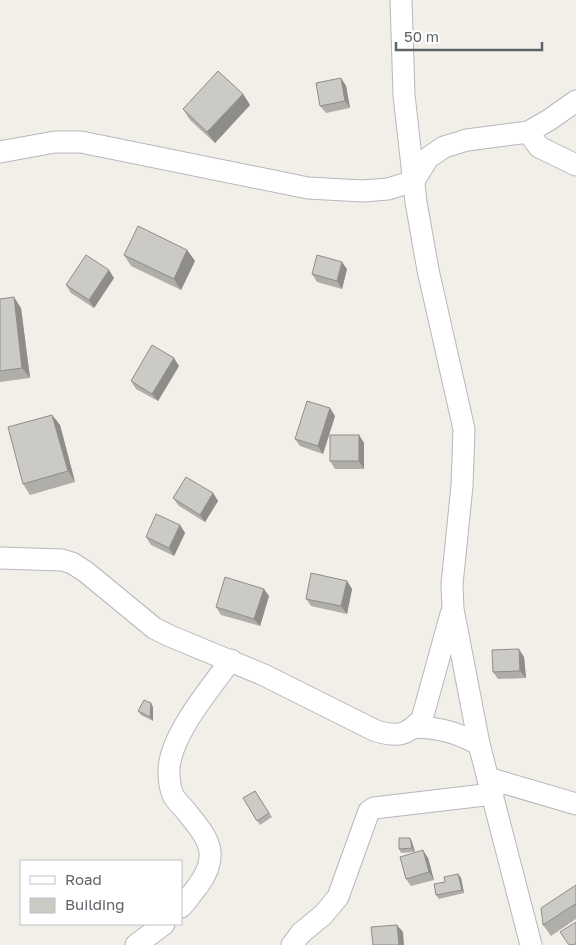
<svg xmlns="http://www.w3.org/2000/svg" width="576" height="945" font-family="'Golos Text',sans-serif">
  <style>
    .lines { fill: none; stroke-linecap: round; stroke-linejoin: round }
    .minor-casing { stroke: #b5b8bc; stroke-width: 23 }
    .minor { stroke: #fff; stroke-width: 21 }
    .wall { fill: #afaea9 }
    .shaded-wall { fill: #8f8d8a }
    .building { fill: #cccac5; stroke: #8f8d8a }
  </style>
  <rect width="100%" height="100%" fill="#f1efe8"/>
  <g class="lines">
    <g class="minor-casing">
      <g id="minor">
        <path d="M 401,0 L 404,95 L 416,202 L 428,270 L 464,429 L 462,486 L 452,584 L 453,609 L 479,744 L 531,945"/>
        <path d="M 528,132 L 539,147 L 576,165"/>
        <path d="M 0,152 L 55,142 L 81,142 L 308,188 L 363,191 L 388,189 L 414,181 L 428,158 L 444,147 L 467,140 L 528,132 L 549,120 L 576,101"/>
        <path d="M 0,558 L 62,560 L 72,563 L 86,572 L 154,628 L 170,636 L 264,675 L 376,731 C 398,737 406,736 422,719 L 451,614"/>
        <path d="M 414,727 C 442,728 454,732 479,744"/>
        <path d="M 488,778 L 576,804"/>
        <path d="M 181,907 C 187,901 192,893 198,886 C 222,853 207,837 185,810 C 181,805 175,800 173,795 C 170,788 169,779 169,772 C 168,738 211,687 231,660"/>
        <path d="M 136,945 L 164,924"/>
        <path d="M 292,945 L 301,933 L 323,915 L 338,897 L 369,811 L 374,808 L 493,794"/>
      </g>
    </g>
    <use href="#minor" class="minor"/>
  </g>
  <g class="wall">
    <path d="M 341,78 L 346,86 L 350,108 L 326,113 L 320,106 Z"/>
    <path d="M 243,94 L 250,105 L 215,143 L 190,120 L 183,109 Z"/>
    <path d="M 187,250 L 195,261 L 181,290 L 131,266 L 124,255 Z"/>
    <path d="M 347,269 L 342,289 L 317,282 L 312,274 Z"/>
    <path d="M 114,278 L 94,308 L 71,293 L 66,285 Z"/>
    <path d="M 0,299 L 21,308 L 30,378 L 0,382 Z"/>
    <path d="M 179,366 L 158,401 L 136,389 L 131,381 Z"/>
    <path d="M 52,415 L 60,425 L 75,482 L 30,495 L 23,484 Z"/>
    <path d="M 335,416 L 323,454 L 300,446 L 295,439 Z"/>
    <path d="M 359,435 L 364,443 L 364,469 L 335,469 L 330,461 Z"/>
    <path d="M 213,493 L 218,501 L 205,522 L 179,506 L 173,498 Z"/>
    <path d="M 180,525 L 185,533 L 174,556 L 151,545 L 146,537 Z"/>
    <path d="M 347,581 L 352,589 L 347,614 L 311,606 L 306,599 Z"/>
    <path d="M 269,596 L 260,626 L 221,615 L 216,607 Z"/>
    <path d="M 524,657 L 526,678 L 498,679 L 493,672 Z"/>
    <path d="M 153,707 L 153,721 L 141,715 L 138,711 Z"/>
    <path d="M 255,791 L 272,817 L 260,825 L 243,798 Z"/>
    <path d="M 410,838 L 412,842 L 415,852 L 401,853 L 399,849 Z"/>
    <path d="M 428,858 L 434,880 L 411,886 L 406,879 Z"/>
    <path d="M 458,874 L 461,878 L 464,893 L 439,899 L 436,895 L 445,882 Z"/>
    <path d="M 576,885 L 576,919 L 551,936 L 543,925 Z"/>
  </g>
  <g class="shaded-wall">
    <path d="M 341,78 L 346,86 L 350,108 L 345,101 Z"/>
    <path d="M 243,94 L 250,105 L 215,143 L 207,132 Z"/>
    <path d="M 187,250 L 195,261 L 181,290 L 174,279 Z"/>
    <path d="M 342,262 L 347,269 L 342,289 L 337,281 Z"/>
    <path d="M 109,270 L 114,278 L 94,308 L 89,300 Z"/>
    <path d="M 14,297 L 21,308 L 30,378 L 22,368 Z"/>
    <path d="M 174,358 L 179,366 L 158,401 L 152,394 Z"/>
    <path d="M 330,408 L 335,416 L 323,454 L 318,446 Z"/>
    <path d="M 52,415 L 60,425 L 75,482 L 68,471 Z"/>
    <path d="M 359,435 L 364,443 L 364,469 L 359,461 Z"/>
    <path d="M 213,493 L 218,501 L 205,522 L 200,515 Z"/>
    <path d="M 180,525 L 185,533 L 174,556 L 169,548 Z"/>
    <path d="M 347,581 L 352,589 L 347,614 L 341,606 Z"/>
    <path d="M 264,589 L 269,596 L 260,626 L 254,619 Z"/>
    <path d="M 519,649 L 524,657 L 526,678 L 520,671 Z"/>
    <path d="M 151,703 L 153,707 L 153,721 L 150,717 Z"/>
    <path d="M 410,838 L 412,842 L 415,852 L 412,848 Z"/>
    <path d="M 423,850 L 428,858 L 434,880 L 429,872 Z"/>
    <path d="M 458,874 L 461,878 L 464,893 L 462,890 Z"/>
    <path d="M 397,925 L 403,932 L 404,945 L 399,945 Z"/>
  </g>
  <g class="building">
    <path d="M 218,71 L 243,94 L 207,132 L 183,109 Z"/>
    <path d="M 341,78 L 345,101 L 320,106 L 316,83 Z"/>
    <path d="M 138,226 L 187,250 L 174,279 L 124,255 Z"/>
    <path d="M 86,255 L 109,270 L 89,300 L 66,285 Z"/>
    <path d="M 317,255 L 342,262 L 337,281 L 312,274 Z"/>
    <path d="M 14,297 L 22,368 L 0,371 L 0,299 Z"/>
    <path d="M 152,345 L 174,358 L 152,394 L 131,381 Z"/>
    <path d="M 307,401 L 330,408 L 318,446 L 295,439 Z"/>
    <path d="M 52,415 L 68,471 L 23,484 L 8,427 Z"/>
    <rect x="330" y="435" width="29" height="26"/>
    <path d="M 186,477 L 213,493 L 200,515 L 173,498 Z"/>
    <path d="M 156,514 L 180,525 L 169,548 L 146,537 Z"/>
    <path d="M 311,573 L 347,581 L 341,606 L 306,599 Z"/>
    <path d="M 225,577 L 264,589 L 254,619 L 216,607 Z"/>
    <path d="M 519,649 L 520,671 L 493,672 L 492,650 Z"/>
    <path d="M 144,700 L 151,703 L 150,717 L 138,711 Z"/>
    <path d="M 255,791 L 269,813 L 257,821 L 243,798 Z"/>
    <path d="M 399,838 L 410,838 L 412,848 L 399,849 Z"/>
    <path d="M 423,850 L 429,872 L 406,879 L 400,857 Z"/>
    <path d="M 458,874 L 462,890 L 436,895 L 434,884 L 445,882 L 444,877 Z"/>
    <path d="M 576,885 L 576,906 L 575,904 L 543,925 L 541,908 Z"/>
    <path d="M 576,922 L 576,944 L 569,945 L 560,932 Z"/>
    <path d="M 397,925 L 399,945 L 373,945 L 371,927 Z"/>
  </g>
  <rect x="20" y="860" width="162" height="65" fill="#ffffff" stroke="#bfc1c3"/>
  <rect x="30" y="876" width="25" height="8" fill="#ffffff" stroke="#bfc1c3"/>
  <text x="65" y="885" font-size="15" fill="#5f6368">Road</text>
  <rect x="30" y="898" width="25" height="15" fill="#cccac5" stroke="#bfc1c3"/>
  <text x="65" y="910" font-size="15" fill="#5f6368">Building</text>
  <path d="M396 42v8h146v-8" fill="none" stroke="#5f6368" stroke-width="2.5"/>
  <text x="404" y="42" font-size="15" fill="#5f6368" stroke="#ffffff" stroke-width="4" paint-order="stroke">50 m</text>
</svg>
